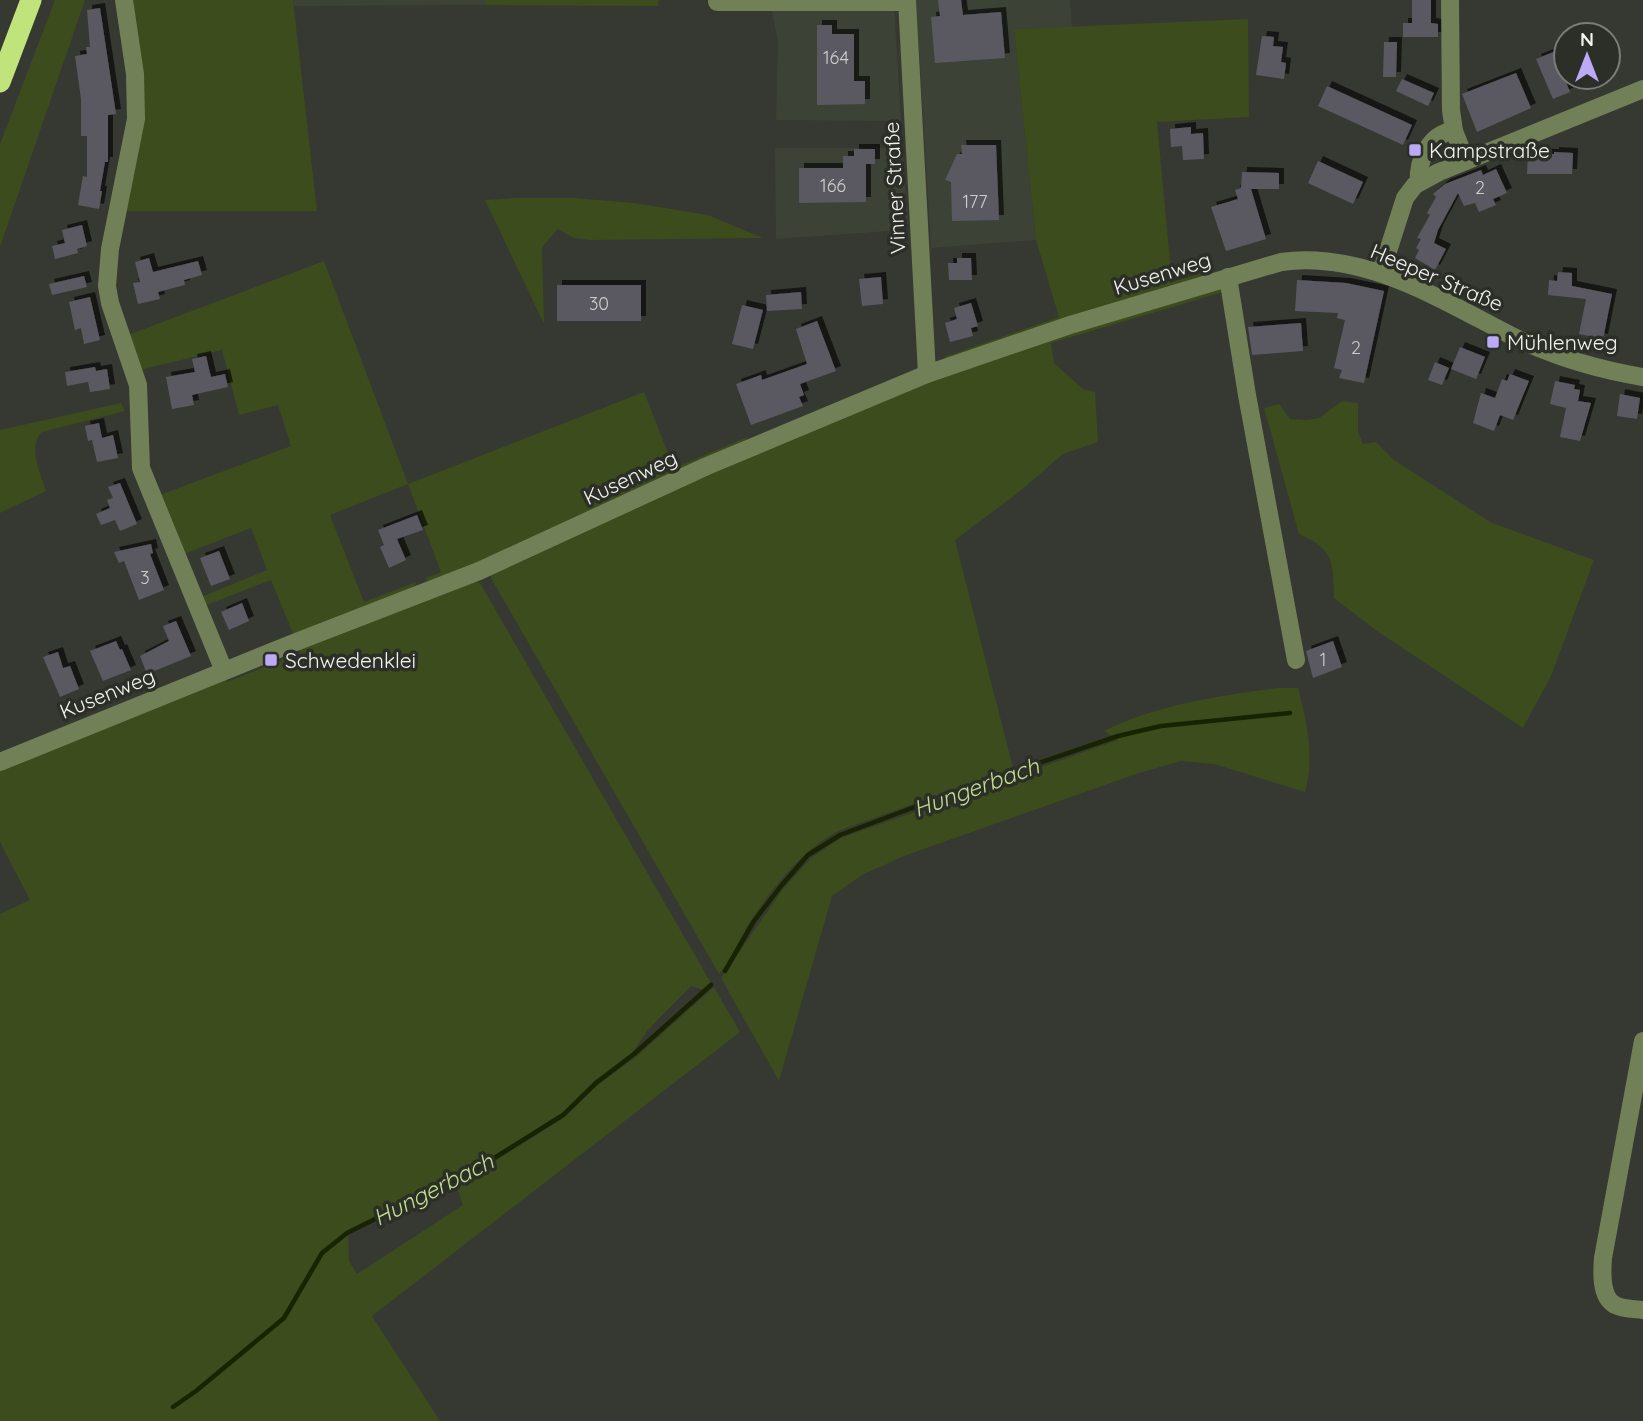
<svg xmlns="http://www.w3.org/2000/svg" width="1643" height="1421" font-family="Quicksand,sans-serif">
  <style>
    .built { fill: #3d4236 }
    .green { fill: #3c4c1c }
    .lines { fill: none; stroke-linecap: round; stroke-linejoin: round }
    .stream { stroke: #182300; stroke-width: 4.5 }
    .building { fill: #5a5960; filter: url(#shadow) }
    .minor { stroke: #718057; stroke-width: 18 }
    .highway { stroke: #c0e47b; stroke-width: 21 }
    .poi-dot { fill: #bbaaf6; stroke: #2c2e28; stroke-width: 2.5 }
    .labels { text-anchor: middle; dominant-baseline: central; stroke-width: 7; stroke-linejoin: round; paint-order: stroke }
    .number-label { font-size: 18px; fill: #cccdcc }
    .poi-label { font-size: 21px; fill: #f2f4f0; stroke: #2c2e28; text-anchor: start }
    .street-label { font-size: 21px; fill: #f2f4f0; stroke: #2c2e28 }
    .water-label { font-size: 23px; font-style: italic; fill: #c2df8e; stroke: #2c2e28 }
  </style>
  <defs>
    <filter id="shadow"><feDropShadow dx="5" dy="-5" stdDeviation="0" flood-color="#0009"/></filter>
  </defs>
  <rect width="100%" height="100%" fill="#363832"/>
  <g class="built">
    <path d="M 293,0 L 486,0 L 486,5 L 294,6 Z"/>
    <path d="M 916,0 L 1070,0 L 1072,27 L 1014,29 L 1036,240 L 931,248 Z"/>
    <path d="M 894,5 L 901,121 L 776,120 L 778,43 L 771,6 Z"/>
    <path d="M 775,148 L 902,148 L 908,224 L 902,230 L 776,239 Z"/>
  </g>
  <g class="green">
    <path d="M 55,0 L 85,0 L 0,247 L 0,144 Z"/>
    <path d="M 132,0 L 293,0 L 317,211 L 125,211 Z"/>
    <path d="M 486,0 L 659,0 L 658,6 L 486,5 Z"/>
    <path d="M 1248,19 L 1249,117 L 1157,122 L 1172,282 L 1212,270 L 1210,276 L 951,360 L 944,357 L 1059,317 L 1036,240 L 1014,29 Z"/>
    <path d="M 516,198 L 574,198 L 634,203 L 708,215 L 763,238 L 590,240 L 574,238 L 558,229 L 542,247 L 544,324 L 485,200 Z"/>
    <path d="M 324,261 L 408,484 L 644,392 L 674,468 L 747,437 L 745,443 L 490,559 L 428,582 L 426,578 L 441,572 L 408,484 L 330,515 L 364,602 L 416,582 L 413,590 L 294,636 L 271,580 L 204,606 L 201,597 L 267,570 L 251,528 L 184,554 L 160,495 L 291,446 L 278,405 L 239,415 L 222,350 L 140,370 L 128,335 Z"/>
    <path d="M 1222,288 L 1223,292 L 1051,343 L 1054,363 L 1083,389 L 1095,392 L 1098,442 L 1063,454 L 1019,492 L 955,540 L 1013,768 L 838,831 C 801,851 773,887 750,922 C 739,938 733,959 719,974 L 491,578 L 492,575 C 642,503 793,434 948,373 C 1037,339 1130,315 1222,288 Z"/>
    <path d="M 1342,401 L 1358,403 L 1358,432 L 1363,444 L 1376,442 L 1394,460 L 1492,523 L 1594,560 L 1551,676 L 1523,728 L 1377,631 L 1334,598 C 1333,562 1335,550 1299,534 L 1264,408 L 1279,404 L 1290,419 L 1307,420 L 1319,418 Z"/>
    <path d="M 121,403 L 125,411 L 42,432 C 27,446 41,474 46,491 L 0,513 L 0,430 Z"/>
    <path d="M 470,580 L 480,583 L 711,983 L 704,990 L 691,986 L 648,1030 L 632,1053 L 594,1081 L 562,1113 L 481,1164 L 348,1230 L 349,1261 L 357,1274 L 463,1205 L 455,1182 L 482,1169 L 565,1117 L 599,1084 L 637,1056 L 714,987 L 740,1032 L 372,1316 L 440,1421 L 0,1421 L 0,914 L 30,900 L 0,842 L 0,769 L 226,678 L 227,682 L 300,653 L 299,648 Z"/>
    <path d="M 1277,688 L 1298,688 C 1307,722 1315,757 1305,792 L 1214,764 L 1181,761 L 1139,773 L 904,856 L 862,875 L 832,896 L 779,1081 L 721,978 L 783,889 L 811,858 L 841,838 L 1118,740 L 1104,731 C 1159,704 1217,696 1277,688 Z"/>
  </g>
  <g class="lines">
    <g class="stream">
      <path d="M 725,971 L 754,921 L 781,886 L 808,855 L 840,835 L 960,790 L 1118,736 L 1161,726 L 1290,713"/>
      <path d="M 173,1407 L 196,1391 L 284,1318 L 322,1253 L 347,1233 L 480,1167 L 563,1115 L 596,1083 L 634,1054 L 711,985"/>
    </g>
  </g>
  <g class="building">
    <path d="M 938,0 L 961,0 L 963,15 L 1001,12 L 1005,58 L 935,63 L 931,17 L 940,16 Z"/>
    <path d="M 1412,0 L 1431,0 L 1431,23 L 1438,24 L 1438,37 L 1403,37 L 1403,23 L 1412,23 Z"/>
    <path d="M 100,8 L 116,114 L 108,115 L 108,162 L 105,162 L 100,191 L 102,191 L 99,209 L 78,205 L 83,176 L 87,177 L 87,136 L 81,136 L 81,99 L 75,56 L 87,54 L 86,47 L 90,47 L 87,10 Z"/>
    <path d="M 817,25 L 832,25 L 832,34 L 854,34 L 854,81 L 865,81 L 865,104 L 817,105 Z"/>
    <path d="M 1262,36 L 1274,37 L 1273,46 L 1283,47 L 1281,62 L 1286,63 L 1284,79 L 1256,75 Z"/>
    <path d="M 1384,42 L 1397,42 L 1396,77 L 1383,77 Z"/>
    <path d="M 1566,47 L 1566,82 L 1570,92 L 1553,99 L 1536,59 Z"/>
    <path d="M 1516,73 L 1531,108 L 1477,132 L 1462,94 Z"/>
    <path d="M 1402,79 L 1434,93 L 1428,106 L 1396,91 Z"/>
    <path d="M 1327,86 L 1412,125 L 1403,145 L 1318,106 Z"/>
    <path d="M 1191,127 L 1191,134 L 1203,133 L 1204,159 L 1183,160 L 1182,146 L 1171,147 L 1170,129 Z"/>
    <path d="M 961,145 L 996,145 L 999,220 L 952,221 L 951,182 L 945,180 L 957,154 L 962,154 Z"/>
    <path d="M 854,149 L 875,149 L 875,164 L 866,164 L 866,202 L 799,203 L 799,168 L 843,168 L 843,156 L 854,156 Z"/>
    <path d="M 1554,152 L 1573,153 L 1572,174 L 1527,174 L 1528,153 L 1554,154 Z"/>
    <path d="M 1318,161 L 1363,182 L 1353,204 L 1308,183 Z"/>
    <path d="M 1496,169 L 1507,193 L 1493,199 L 1496,205 L 1479,212 L 1475,203 L 1464,206 L 1458,193 L 1438,230 L 1434,243 L 1446,249 L 1435,270 L 1415,258 L 1419,250 L 1416,248 L 1421,239 L 1417,238 L 1430,215 L 1427,213 L 1436,197 L 1433,194 L 1445,184 L 1481,170 L 1483,175 Z"/>
    <path d="M 1242,172 L 1279,173 L 1279,189 L 1251,189 L 1266,239 L 1226,251 L 1211,207 L 1238,199 L 1235,190 L 1241,188 Z"/>
    <path d="M 82,225 L 87,246 L 77,249 L 78,253 L 55,259 L 52,246 L 65,243 L 62,230 Z"/>
    <path d="M 149,258 L 153,272 L 198,261 L 202,275 L 184,280 L 185,285 L 158,292 L 160,299 L 138,304 L 133,283 L 140,282 L 135,262 Z"/>
    <path d="M 957,258 L 971,258 L 972,280 L 949,280 L 948,263 L 957,263 Z"/>
    <path d="M 1558,272 L 1572,273 L 1572,286 L 1612,294 L 1603,339 L 1579,334 L 1586,299 L 1548,295 L 1549,280 L 1557,281 Z"/>
    <path d="M 84,276 L 87,287 L 52,295 L 49,284 Z"/>
    <path d="M 881,277 L 883,304 L 862,306 L 859,279 Z"/>
    <path d="M 1297,280 L 1346,283 L 1384,291 L 1364,383 L 1339,378 L 1342,370 L 1334,368 L 1345,320 L 1337,318 L 1338,313 L 1295,311 Z"/>
    <rect x="557" y="285" width="84" height="36"/>
    <path d="M 801,292 L 802,309 L 767,311 L 766,295 Z"/>
    <path d="M 90,297 L 100,340 L 84,344 L 81,328 L 75,330 L 69,302 Z"/>
    <path d="M 971,303 L 978,326 L 971,328 L 973,336 L 950,342 L 945,323 L 957,319 L 954,308 Z"/>
    <path d="M 742,305 L 763,310 L 753,349 L 732,344 Z"/>
    <path d="M 817,321 L 836,371 L 800,384 L 804,395 L 799,397 L 803,406 L 751,425 L 736,384 L 761,375 L 762,380 L 807,364 L 796,329 Z"/>
    <path d="M 1301,323 L 1303,351 L 1252,355 L 1248,327 Z"/>
    <path d="M 1460,347 L 1485,357 L 1476,379 L 1451,369 Z"/>
    <path d="M 206,356 L 211,377 L 225,374 L 228,387 L 192,395 L 194,405 L 172,409 L 166,377 L 195,372 L 192,359 Z"/>
    <path d="M 1435,362 L 1449,368 L 1442,385 L 1428,380 Z"/>
    <path d="M 95,367 L 96,371 L 107,369 L 110,389 L 90,392 L 88,382 L 67,386 L 65,372 Z"/>
    <path d="M 1510,374 L 1529,381 L 1513,420 L 1500,415 L 1494,431 L 1473,423 L 1481,393 L 1495,398 L 1502,379 L 1507,381 Z"/>
    <path d="M 1555,381 L 1575,385 L 1574,389 L 1580,390 L 1578,401 L 1591,403 L 1580,441 L 1560,437 L 1566,408 L 1550,404 Z"/>
    <path d="M 1620,394 L 1640,398 L 1637,419 L 1617,416 Z"/>
    <path d="M 99,423 L 102,438 L 113,435 L 118,458 L 97,462 L 92,440 L 88,441 L 85,426 Z"/>
    <path d="M 120,483 L 137,524 L 120,531 L 115,520 L 101,525 L 96,514 L 110,508 L 107,500 L 113,498 L 108,487 Z"/>
    <path d="M 417,515 L 423,530 L 397,539 L 406,560 L 389,568 L 380,547 L 384,545 L 378,530 Z"/>
    <path d="M 151,544 L 153,553 L 150,554 L 164,590 L 139,600 L 124,561 L 119,563 L 114,552 Z"/>
    <path d="M 219,551 L 230,579 L 211,586 L 200,558 Z"/>
    <path d="M 242,603 L 249,621 L 229,630 L 221,612 Z"/>
    <path d="M 176,621 L 191,656 L 147,674 L 140,656 L 169,641 L 163,626 Z"/>
    <path d="M 116,641 L 120,650 L 122,649 L 131,670 L 103,681 L 90,651 Z"/>
    <path d="M 1333,641 L 1342,667 L 1313,678 L 1306,651 Z"/>
    <path d="M 58,652 L 63,668 L 70,666 L 79,689 L 60,697 L 43,657 Z"/>
  </g>
  <g class="lines">
    <g class="minor">
      <path d="M 124,0 L 135,74 L 136,119 L 110,249 L 107,286 L 110,303 L 138,385 L 141,468 L 224,671"/>
      <path d="M 907,0 L 927,374"/>
      <path d="M 1450,0 L 1451,110 L 1454,131 L 1466,161"/>
      <path d="M 717,2 L 907,2"/>
      <path d="M 1419,182 C 1417,161 1430,133 1454,131"/>
      <path d="M 1381,273 L 1405,198 L 1415,185 L 1439,172 L 1643,89"/>
      <path d="M 1228,277 L 1247,395 L 1296,660"/>
      <path d="M 0,762 L 296,642 L 479,571 L 707,466 L 927,374 L 1073,324 L 1281,262 C 1366,250 1444,302 1516,338 C 1556,357 1600,370 1643,377"/>
      <path d="M 1643,1041 L 1603,1258 C 1602,1271 1600,1297 1615,1305 C 1622,1309 1635,1309 1643,1310"/>
    </g>
    <path class="highway" d="M 0,82 L 31,0"/>
  </g>
  <g class="poi-dot">
    <rect x="1408" y="143" width="14" height="14" rx="3.5"/>
    <rect x="1486" y="335" width="14" height="14" rx="3.5"/>
    <rect x="264" y="653" width="14" height="14" rx="3.5"/>
  </g>
  <g class="labels">
    <g class="number-label">
      <text x="836" y="57">164</text>
      <text x="833" y="185">166</text>
      <text x="1480" y="187">2</text>
      <text x="975" y="201">177</text>
      <text x="599" y="303">30</text>
      <text x="1356" y="347">2</text>
      <text x="145" y="577">3</text>
      <text x="1323" y="659">1</text>
    </g>
    <g class="poi-label">
      <text x="1429" y="150">Kampstraße</text>
      <text x="1507" y="342">Mühlenweg</text>
      <text x="285" y="660">Schwedenklei</text>
    </g>
    <g class="street-label">
      <text transform="translate(894 188) rotate(-93)">Vinner Straße</text>
      <text transform="translate(1162 273) rotate(-17)">Kusenweg</text>
      <text transform="translate(1437 277) rotate(23)">Heeper Straße</text>
      <text transform="translate(630 477) rotate(-25)">Kusenweg</text>
      <text transform="translate(107 693) rotate(-22)">Kusenweg</text>
    </g>
    <g class="water-label">
      <text transform="translate(976 787) rotate(-20)">Hungerbach</text>
      <text transform="translate(433 1189) rotate(-27)">Hungerbach</text>
    </g>
  </g>
  <g transform="translate(1587 56)"><circle r="33" fill="#2c2e28" stroke="#7b7d78" stroke-width="2"/>
  <path d="M0-5L12 26L0 18L-12 26Z" fill="#bbaaf6"/>
  <text y="-10" font-size="19" font-weight="bold" text-anchor="middle" fill="#f2f4f0">N</text>
  </g>
</svg>
